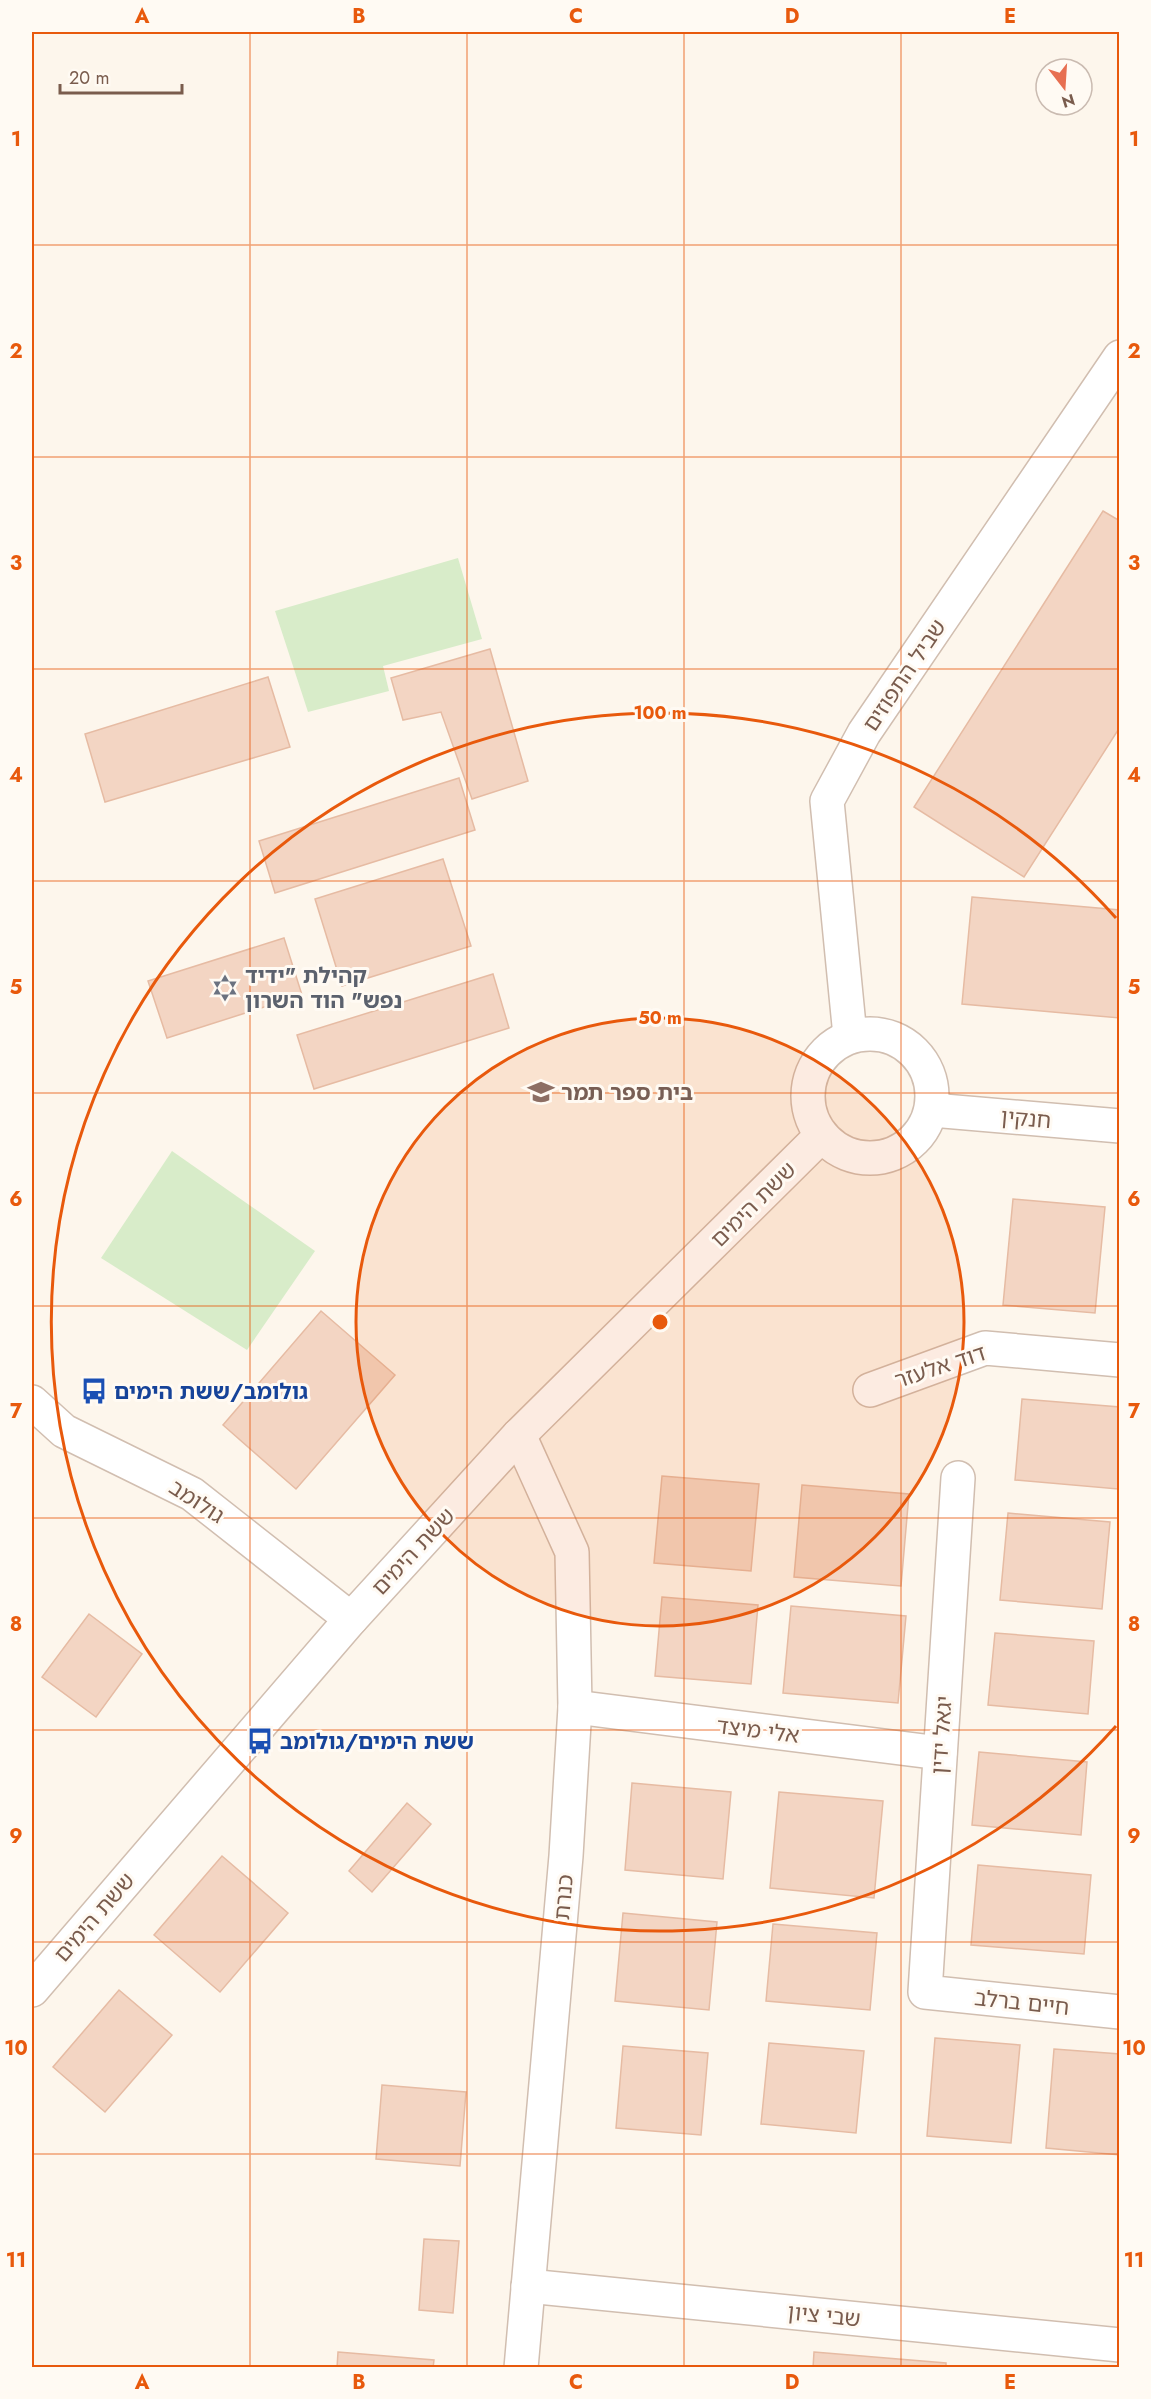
<svg xmlns="http://www.w3.org/2000/svg" width="1151" height="2399" font-family="Jost,'Noto Sans Hebrew',sans-serif">
  <style>
    .green { fill: #d8ecc9 }
    .building { fill: #f3d5c3; stroke: #e6bba3; stroke-width: 1.5 }
    .lines { fill: none; stroke-linecap: round; stroke-linejoin: round }
    .minor-casing { stroke: #d1beb0; stroke-width: 36 }
    .tertiary-casing { stroke: #d1beb0; stroke-width: 36 }
    .minor { stroke: #fff; stroke-width: 33 }
    .tertiary { stroke: #fff; stroke-width: 33 }
    .grid { fill: none; stroke: #e8590c; stroke-width: 1.5; stroke-opacity: 0.55 }
    .ring { fill: none; stroke: #e8590c; stroke-width: 3 }
    .labels { text-anchor: middle; dominant-baseline: central; stroke-width: 6; stroke-linejoin: round; paint-order: stroke }
    .street-label { font-size: 22px; fill: #7a5c4d; stroke: #fffaf3 }
    .worship-label { font-size: 22px; font-weight: bold; fill: #5b616d; stroke: #fffaf3; text-anchor: start }
    .education-label { font-size: 22px; font-weight: bold; fill: #785e54; stroke: #fffaf3; text-anchor: start }
    .transit-label { font-size: 22px; font-weight: bold; fill: #164399; stroke: #fffaf3; text-anchor: start }
    .centre { fill: #e8590c; stroke: #fffaf3; stroke-width: 3 }
    .ring-label { font-size: 18px; text-anchor: middle; font-weight: bold; fill: #e8590c; stroke: #fffaf3; stroke-width: 6; stroke-linejoin: round; paint-order: stroke }
    .neatline { fill: none; stroke: #e8590c; stroke-width: 2 }
    .grid-label { font-size: 20px; text-anchor: middle; font-weight: bold; fill: #e8590c }
  </style>
  <rect width="100%" height="100%" fill="#fdf6ec"/>
  <g class="green">
    <path d="M 458,558 L 482,639 L 383,666 L 389,691 L 308,712 L 275,611 Z"/>
    <path d="M 172,1151 L 315,1251 L 247,1350 L 101,1258 Z"/>
  </g>
  <g class="building">
    <path d="M 1103,511 L 1120,521 L 1120,727 L 1024,877 L 914,807 Z"/>
    <path d="M 490,649 L 528,781 L 472,799 L 441,712 L 403,720 L 391,678 Z"/>
    <path d="M 268,677 L 290,747 L 105,802 L 85,734 Z"/>
    <path d="M 459,778 L 475,830 L 275,893 L 259,841 Z"/>
    <path d="M 443,859 L 471,946 L 342,986 L 315,899 Z"/>
    <path d="M 972,897 L 1120,910 L 1120,1018 L 962,1004 Z"/>
    <path d="M 284,938 L 302,995 L 167,1038 L 148,981 Z"/>
    <path d="M 493,974 L 509,1028 L 314,1089 L 297,1035 Z"/>
    <path d="M 1013,1199 L 1105,1207 L 1095,1313 L 1003,1305 Z"/>
    <path d="M 321,1311 L 395,1375 L 296,1489 L 223,1425 Z"/>
    <path d="M 1022,1399 L 1120,1407 L 1118,1489 L 1015,1480 Z"/>
    <path d="M 662,1476 L 759,1484 L 751,1571 L 654,1563 Z"/>
    <path d="M 802,1485 L 909,1494 L 901,1586 L 794,1577 Z"/>
    <path d="M 1008,1513 L 1110,1522 L 1102,1609 L 1000,1600 Z"/>
    <path d="M 662,1597 L 758,1605 L 751,1684 L 655,1676 Z"/>
    <path d="M 791,1606 L 906,1616 L 898,1703 L 783,1693 Z"/>
    <path d="M 89,1614 L 142,1654 L 96,1717 L 42,1677 Z"/>
    <path d="M 995,1633 L 1094,1641 L 1088,1714 L 988,1705 Z"/>
    <path d="M 979,1752 L 1087,1762 L 1081,1835 L 972,1825 Z"/>
    <path d="M 632,1783 L 731,1792 L 723,1879 L 625,1870 Z"/>
    <path d="M 779,1792 L 883,1801 L 874,1898 L 770,1888 Z"/>
    <path d="M 407,1803 L 431,1824 L 372,1892 L 349,1871 Z"/>
    <path d="M 222,1856 L 288,1913 L 220,1992 L 154,1935 Z"/>
    <path d="M 978,1865 L 1091,1875 L 1084,1954 L 971,1945 Z"/>
    <path d="M 623,1913 L 717,1922 L 709,2010 L 615,2001 Z"/>
    <path d="M 773,1924 L 877,1933 L 870,2010 L 766,2001 Z"/>
    <path d="M 119,1990 L 172,2035 L 105,2112 L 53,2067 Z"/>
    <path d="M 935,2038 L 1020,2045 L 1011,2143 L 927,2136 Z"/>
    <path d="M 769,2043 L 864,2051 L 856,2133 L 761,2124 Z"/>
    <path d="M 623,2046 L 708,2053 L 701,2135 L 616,2128 Z"/>
    <path d="M 1054,2049 L 1120,2054 L 1120,2155 L 1046,2148 Z"/>
    <path d="M 382,2085 L 466,2092 L 460,2166 L 376,2159 Z"/>
    <path d="M 424,2239 L 459,2241 L 453,2313 L 419,2310 Z"/>
    <path d="M 338,2352 L 434,2360 L 433,2368 L 337,2368 Z"/>
    <path d="M 814,2352 L 946,2363 L 946,2368 L 813,2368 Z"/>
  </g>
  <g class="lines">
    <g class="minor-casing">
      <g id="minor">
        <path d="M 850,1036 L 827,801 L 864,733 L 1120,357"/>
        <path d="M 870,1390 L 985,1348 L 1120,1360"/>
        <path d="M 32,1402 L 64,1431 L 192,1494 L 351,1619"/>
        <path d="M 519,1435 L 572,1552 L 575,1707 L 566,1856 L 521,2368"/>
        <path d="M 958,1478 L 925,1992 L 1120,2012"/>
        <path d="M 575,1707 L 940,1753"/>
        <path d="M 528,2286 L 1120,2345"/>
      </g>
    </g>
    <g class="tertiary-casing">
      <g id="tertiary">
        <circle cx="870" cy="1096" r="62"/>
        <path d="M 932,1110 L 1120,1126"/>
        <path d="M 32,1990 L 351,1619 L 519,1435 L 821,1136"/>
      </g>
    </g>
    <use href="#minor" class="minor"/>
    <use href="#tertiary" class="tertiary"/>
  </g>
  <path class="grid" d="M 250,32 L 250,2368M 467,32 L 467,2368M 684,32 L 684,2368M 901,32 L 901,2368M 32,245 L 1120,245M 32,457 L 1120,457M 32,669 L 1120,669M 32,881 L 1120,881M 32,1093 L 1120,1093M 32,1306 L 1120,1306M 32,1518 L 1120,1518M 32,1730 L 1120,1730M 32,1942 L 1120,1942M 32,2154 L 1120,2154"/>
  <circle cx="660" cy="1322" r="304" fill="#e8590c" fill-opacity=".12"/>
  <g class="ring">
    <circle cx="660" cy="1322" r="304"/>
    <path d="M1116 1726A609 609 0 1 1 1116 918"/>
  </g>
  <defs>
    <g id="synagogue-bare" transform="scale(2.07)"><path d="M0-6.5L5.6 3.2H-5.6ZM0 6.5L5.6-3.2H-5.6Z" fill="#6b7280" stroke="#fffaf3" stroke-width="2.5" paint-order="stroke"/></g>
    <g id="school-bare" transform="scale(2.07)"><path d="M0-5L7-2L0 1L-7-2ZM-4 1L0 2.5L4 1V4Q0 6-4 4Z" fill="#8d6e63" stroke="#fffaf3" stroke-width="2.5" paint-order="stroke"/></g>
    <g id="bus-bare" transform="scale(2.07)"><path d="M-5-6H5V4H4V6H2V4H-2V6H-4V4H-5ZM-3.5-4V0h7V-4ZM-3.5 1.2v1.5H-2V1.2ZM2 1.2v1.5H3.5V1.2Z" fill="#1a4fb4" stroke="#fffaf3" stroke-width="2.5" paint-order="stroke"/></g>
  </defs>
  <g fill-rule="evenodd">
    <use href="#synagogue-bare" x="225" y="988"/>
    <use href="#school-bare" x="541" y="1092"/>
    <use href="#bus-bare" x="94" y="1391"/>
    <use href="#bus-bare" x="260" y="1741"/>
  </g>
  <g class="labels">
    <g class="street-label">
      <text transform="translate(904 675) rotate(-56)">שביל התפוזים</text>
      <text transform="translate(1026 1118) rotate(5)">חנקין</text>
      <text transform="translate(753 1204) rotate(-45)">ששת הימים</text>
      <text transform="translate(940 1366) rotate(-18)">דוד אלעזר</text>
      <text transform="translate(197 1501) rotate(33)">גולומב</text>
      <text transform="translate(413 1551) rotate(-47)">ששת הימים</text>
      <text transform="translate(758 1730) rotate(7)">אלי מיצד</text>
      <text transform="translate(941 1735) rotate(-86)">יגאל ידין</text>
      <text transform="translate(563 1897) rotate(-85)">כנרת</text>
      <text transform="translate(94 1917) rotate(-49)">ששת הימים</text>
      <text transform="translate(1022 2002) rotate(6)">חיים ברלב</text>
      <text transform="translate(824 2315) rotate(6)">שבי ציון</text>
    </g>
    <g class="worship-label">
      <text x="245" y="975">קהילת "ידיד<tspan x="245" dy="25">נפש" הוד השרון</tspan></text>
    </g>
    <g class="education-label">
      <text x="561" y="1092">בית ספר תמר</text>
    </g>
    <g class="transit-label">
      <text x="114" y="1391">גולומב/ששת הימים</text>
      <text x="280" y="1741">ששת הימים/גולומב</text>
    </g>
  </g>
  <circle cx="660" cy="1322" r="9" class="centre"/>
  <g class="ring-label">
    <text x="660" y="719">100 m</text>
    <text x="660" y="1024">50 m</text>
  </g>
  <rect width="1151" height="2399" fill="none" stroke="#fffaf3" stroke-width="66"/>
  <g transform="translate(1064 87) rotate(163)"><circle r="28" fill="#fffaf3" stroke="#cabbb1" stroke-width="1.5"/>
  <path d="M0-4.5L10 22L0 15L-10 22Z" fill="#e76f51"/>
  <text y="-9" font-size="16" font-weight="bold" text-anchor="middle" fill="#7a5c4d">N</text>
  </g>
  <path d="M60 84v9h122v-9" fill="none" stroke="#7a5c4d" stroke-width="3"/>
  <text x="69" y="84" font-size="18" fill="#7a5c4d" stroke="#fffaf3" stroke-width="4.5" paint-order="stroke">20 m</text>
  <rect x="33" y="33" width="1085" height="2333" class="neatline"/>
  <g class="grid-label">
    <text x="142" y="23">A</text>
    <text x="359" y="23">B</text>
    <text x="576" y="23">C</text>
    <text x="792" y="23">D</text>
    <text x="1010" y="23">E</text>
    <text x="16" y="146">1</text>
    <text x="1134" y="146">1</text>
    <text x="16" y="358">2</text>
    <text x="1134" y="358">2</text>
    <text x="16" y="570">3</text>
    <text x="1134" y="570">3</text>
    <text x="16" y="782">4</text>
    <text x="1134" y="782">4</text>
    <text x="16" y="994">5</text>
    <text x="1134" y="994">5</text>
    <text x="16" y="1206">6</text>
    <text x="1134" y="1206">6</text>
    <text x="16" y="1418">7</text>
    <text x="1134" y="1418">7</text>
    <text x="16" y="1631">8</text>
    <text x="1134" y="1631">8</text>
    <text x="16" y="1843">9</text>
    <text x="1134" y="1843">9</text>
    <text x="16" y="2055">10</text>
    <text x="1134" y="2055">10</text>
    <text x="16" y="2267">11</text>
    <text x="1134" y="2267">11</text>
    <text x="142" y="2389">A</text>
    <text x="359" y="2389">B</text>
    <text x="576" y="2389">C</text>
    <text x="792" y="2389">D</text>
    <text x="1010" y="2389">E</text>
  </g>
</svg>
